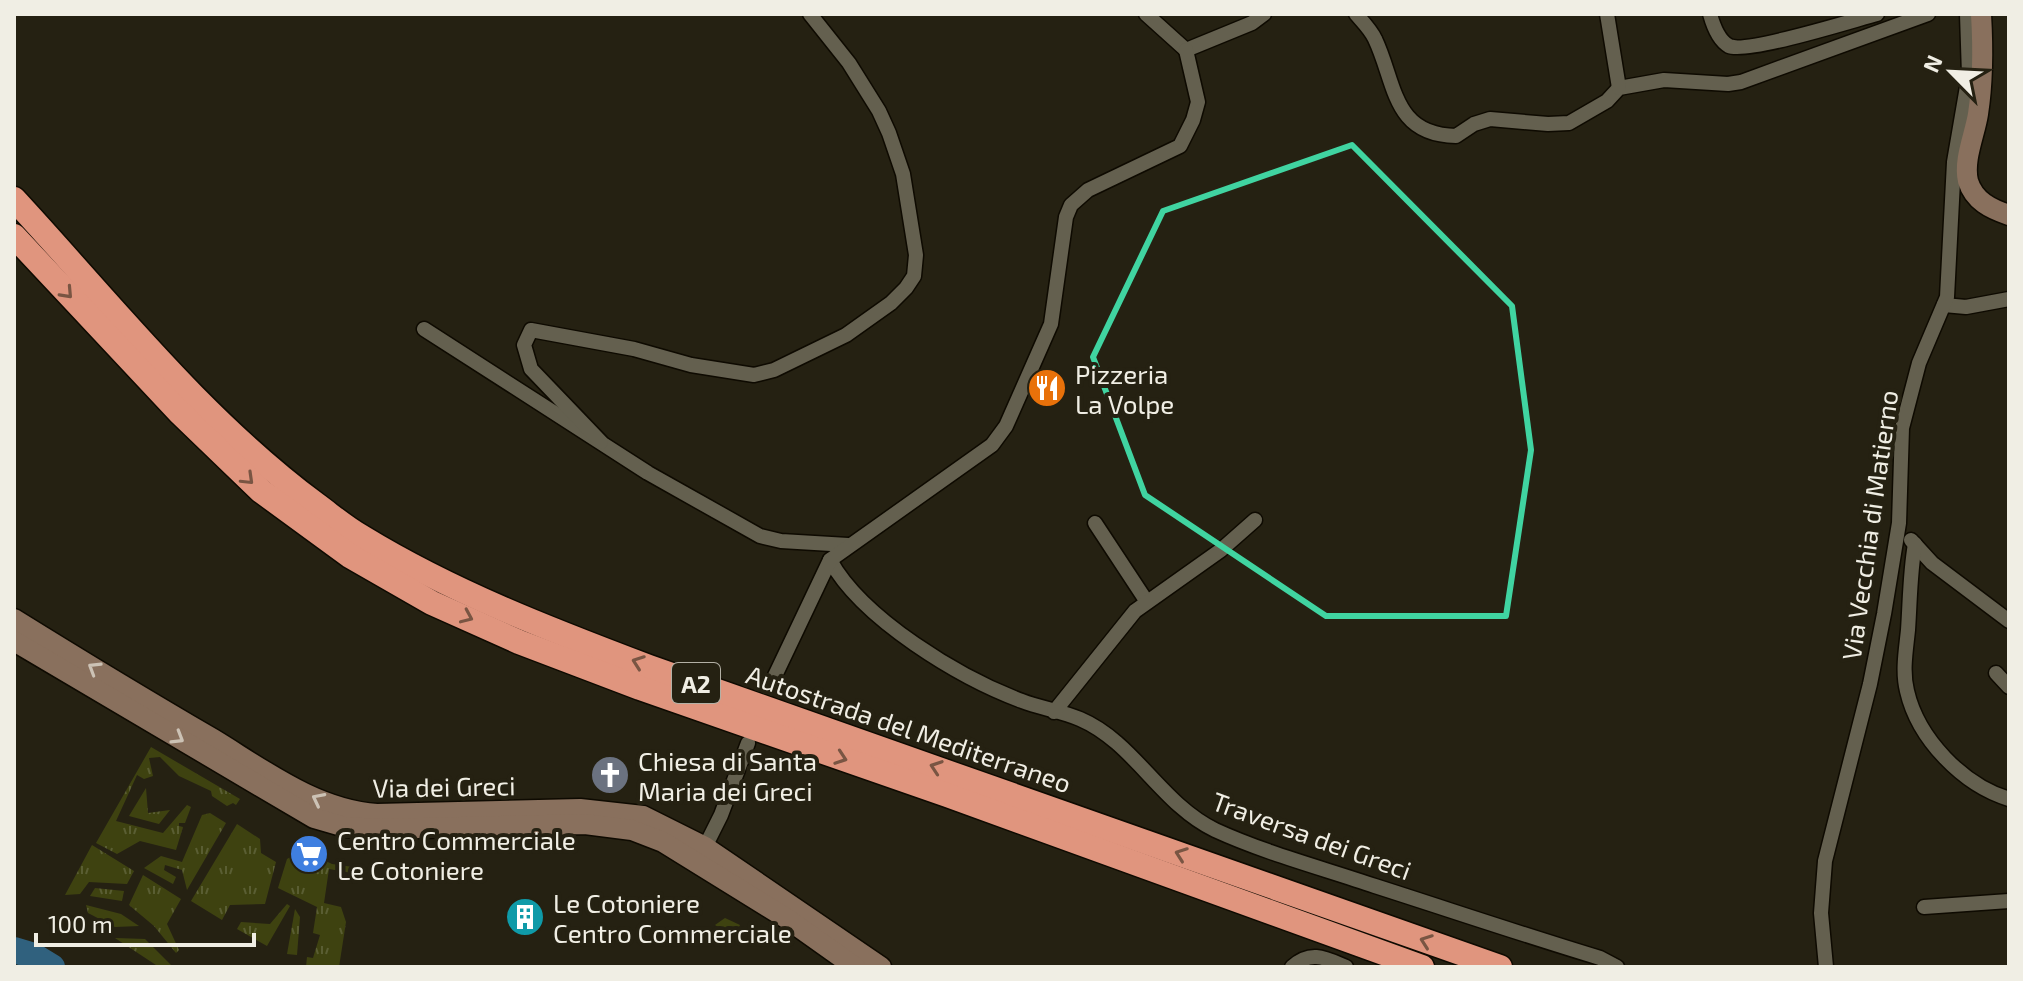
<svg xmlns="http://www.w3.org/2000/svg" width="2023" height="981" font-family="'Exo 2',sans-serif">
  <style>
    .grass { fill: url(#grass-tufts) }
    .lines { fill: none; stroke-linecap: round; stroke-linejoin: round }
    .river { stroke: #30617e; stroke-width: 26 }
    .street-casing { stroke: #0e0a01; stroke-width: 17 }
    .secondary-casing { stroke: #0e0a01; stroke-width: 23 }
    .highway-casing { stroke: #0e0a01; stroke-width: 27 }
    .street { stroke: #64604f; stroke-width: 14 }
    .secondary { stroke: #89705d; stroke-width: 20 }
    .highway { stroke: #e0957e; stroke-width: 24 }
    .oneway { stroke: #795543 }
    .oneway2 { stroke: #ccc2b5 }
    .marked { fill: none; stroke: #40d4a1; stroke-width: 6; stroke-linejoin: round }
    .labels { text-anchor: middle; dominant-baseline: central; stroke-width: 8; stroke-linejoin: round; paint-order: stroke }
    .shield { fill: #252112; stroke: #b3b0a5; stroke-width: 2 }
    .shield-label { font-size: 24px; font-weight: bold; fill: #f0eee4 }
    .poi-label { font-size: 26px; fill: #f0eee4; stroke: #252112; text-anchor: start }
    .street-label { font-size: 26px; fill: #f0eee4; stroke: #252112 }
  </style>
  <defs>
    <pattern id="grass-tufts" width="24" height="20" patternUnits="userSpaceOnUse" patternTransform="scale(2)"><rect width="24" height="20" fill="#3e4210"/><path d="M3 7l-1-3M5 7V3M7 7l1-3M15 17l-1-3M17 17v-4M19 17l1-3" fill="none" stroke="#5a5e33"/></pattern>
  </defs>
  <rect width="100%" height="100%" fill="#252112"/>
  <g class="grass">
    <path d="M 151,747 L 240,799 L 236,805 L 233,803 L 227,806 L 212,796 L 211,791 L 179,776 L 160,757 L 149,758 L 153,776 L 144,779 L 137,775 L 116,821 L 163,833 L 187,805 L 191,807 L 185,823 L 179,823 L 179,826 L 183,827 L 176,850 L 140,841 L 117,854 L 96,843 Z"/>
    <path d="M 146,788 L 148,813 L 170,810 L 159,824 L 129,816 Z"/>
    <path d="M 210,813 L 226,823 L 187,890 L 182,870 L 165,865 L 164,870 L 176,877 L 173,884 L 144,868 L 161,856 L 182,862 L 202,815 Z"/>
    <path d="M 237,824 L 260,839 L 261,853 L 276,862 L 265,904 L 230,905 L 222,920 L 191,901 Z"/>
    <path d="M 92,845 L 134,871 L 127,884 L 89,882 L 80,894 L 65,895 Z"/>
    <path d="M 309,853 L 332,864 L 353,867 L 352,873 L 329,869 L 324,903 L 341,907 L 346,922 L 339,967 L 306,967 L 307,957 L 313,958 L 320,935 L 313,933 L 317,907 L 278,888 L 287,859 L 294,855 L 302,871 L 315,867 L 303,858 Z"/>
    <path d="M 143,875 L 181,899 L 167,924 L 179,950 L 176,953 L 154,926 L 129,905 Z"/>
    <path d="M 95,888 L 124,891 L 122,901 L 90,896 Z"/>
    <path d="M 287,904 L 290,906 L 267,946 L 237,929 L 241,922 L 270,924 Z"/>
    <path d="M 86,905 L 121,914 L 139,926 L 115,927 L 88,913 Z"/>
    <path d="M 295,909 L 300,917 L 297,955 L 287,954 Z"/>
    <path d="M 725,918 L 740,925 L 734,937 L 715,925 Z"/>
    <path d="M 115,938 L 145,939 L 173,967 L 159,967 Z"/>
  </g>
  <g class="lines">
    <path class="river" d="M 14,950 L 34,956 L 52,967"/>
    <g class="street-casing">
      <g id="street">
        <path d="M 1146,14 L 1186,50"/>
        <path d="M 1356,14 C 1363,22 1371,30 1375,39 C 1396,83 1392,135 1456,136 L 1474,124 L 1490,119 L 1548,124 L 1569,123 L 1607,101 L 1619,88 L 1664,80 L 1728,84 L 1741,82 L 1928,14"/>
        <path d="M 1607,14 L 1619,88"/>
        <path d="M 1710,14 C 1713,25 1718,40 1729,46 C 1747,54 1854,20 1877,14"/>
        <path d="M 1186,50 L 1252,23 L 1264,14"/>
        <path d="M 1944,305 L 1966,307 L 2009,299"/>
        <path d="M 424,329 L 648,473 L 760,536 L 781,541 L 848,545"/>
        <path d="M 601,442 L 531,369 L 524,345 L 531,330 L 634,349 L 691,365 L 754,375 L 774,370 L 846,335 L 891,303 L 906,288 L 914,276 L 916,255 L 903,174 L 889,133 L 879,111 L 849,63 L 810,14"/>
        <path d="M 1095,523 L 1147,602"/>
        <path d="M 1911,540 L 1932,563 L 2009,621"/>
        <path d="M 1915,544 C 1910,572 1910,601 1908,630 C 1906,650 1902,671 1907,691 C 1918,739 1963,785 2009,799"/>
        <path d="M 830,560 C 862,619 960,678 1022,701 C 1040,708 1062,711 1080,719 C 1134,742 1161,804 1215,830 C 1265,853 1322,868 1375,886 C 1450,910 1524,935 1600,958 L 1617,967"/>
        <path d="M 1996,673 L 2009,687"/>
        <path d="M 772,682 L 830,560 L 992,445 L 1006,426 L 1051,324 L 1066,217 L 1071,205 L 1088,190 L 1180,146 L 1193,120 L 1198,102 L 1186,50"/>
        <path d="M 1054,712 L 1135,611 L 1221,550 L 1255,520"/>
        <path d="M 705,847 L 721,815 L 748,743"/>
        <path d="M 1924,907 L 2009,901"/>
        <path d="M 1292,967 C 1311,950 1325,958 1346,967"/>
        <path d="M 1826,967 L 1821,913 L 1825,861 L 1870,684 L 1884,614 L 1899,523 L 1902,428 L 1919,363 L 1947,297 L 1954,162 L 1969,75 L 1967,14"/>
      </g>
    </g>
    <g class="secondary-casing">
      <g id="secondary">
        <path d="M 1981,14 C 1983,47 1983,81 1978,114 C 1975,134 1963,160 1968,181 C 1974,201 1991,209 2009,215"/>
        <path d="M 14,619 C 80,660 146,700 213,739 C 264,770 316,810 377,814 L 580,809 L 643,816 L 705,847 L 881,967"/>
        <path d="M 14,641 L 314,818 L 345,827 L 381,829 L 585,824 L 632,830 L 663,842 L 786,918 L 855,967"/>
      </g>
    </g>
    <g class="highway-casing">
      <g id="highway">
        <path d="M 14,199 C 112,305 201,419 317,505 C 332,516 346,528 362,537 C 452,592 551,630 649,667 L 1500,967"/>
        <path d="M 14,236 L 179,412 L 261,491 L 350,556 L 432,603 L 519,642 L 640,688 L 947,795 L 1422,967"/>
      </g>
    </g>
    <use href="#street" class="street"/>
    <use href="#secondary" class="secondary"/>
    <use href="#highway" class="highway"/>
  </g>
  <defs><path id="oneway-chevron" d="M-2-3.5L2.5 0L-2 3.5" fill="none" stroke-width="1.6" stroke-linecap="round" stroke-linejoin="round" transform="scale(2)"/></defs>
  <g class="oneway">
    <use href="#oneway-chevron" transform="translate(67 293) rotate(47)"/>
    <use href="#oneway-chevron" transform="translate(248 479) rotate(44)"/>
    <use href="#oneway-chevron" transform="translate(467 617) rotate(24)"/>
    <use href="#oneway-chevron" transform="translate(638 662) rotate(-160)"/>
    <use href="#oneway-chevron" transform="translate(841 758) rotate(19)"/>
    <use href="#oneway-chevron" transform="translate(936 767) rotate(-161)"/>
    <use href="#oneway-chevron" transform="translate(1181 854) rotate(-160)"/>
    <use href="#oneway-chevron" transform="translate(1426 941) rotate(-160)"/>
  </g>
  <g class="oneway2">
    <use href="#oneway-chevron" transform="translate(94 668) rotate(-148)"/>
    <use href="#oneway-chevron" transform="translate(178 738) rotate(31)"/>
    <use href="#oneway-chevron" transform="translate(318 799) rotate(-153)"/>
  </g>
  <path class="marked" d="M 1352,145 L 1512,306 L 1531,450 L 1506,616 L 1326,616 L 1145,495 L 1093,357 L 1163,211 Z"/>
  <defs>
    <g id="restaurant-disc" transform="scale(2)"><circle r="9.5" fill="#e8710a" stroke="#252112"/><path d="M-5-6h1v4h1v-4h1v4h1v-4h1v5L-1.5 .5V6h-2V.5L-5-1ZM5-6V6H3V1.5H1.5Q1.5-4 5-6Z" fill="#fff"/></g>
    <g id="church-disc" transform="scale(2)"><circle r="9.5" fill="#6b7280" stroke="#252112"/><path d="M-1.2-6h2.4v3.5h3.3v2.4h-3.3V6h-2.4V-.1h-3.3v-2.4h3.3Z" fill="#fff"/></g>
    <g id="supermarket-disc" transform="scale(2)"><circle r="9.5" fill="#3f7fe0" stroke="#252112"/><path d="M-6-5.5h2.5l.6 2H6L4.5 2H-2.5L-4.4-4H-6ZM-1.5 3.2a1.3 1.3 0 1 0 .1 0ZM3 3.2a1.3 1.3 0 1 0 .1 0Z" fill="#fff"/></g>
    <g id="building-disc" transform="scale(2)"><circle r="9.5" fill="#0f9aa8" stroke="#252112"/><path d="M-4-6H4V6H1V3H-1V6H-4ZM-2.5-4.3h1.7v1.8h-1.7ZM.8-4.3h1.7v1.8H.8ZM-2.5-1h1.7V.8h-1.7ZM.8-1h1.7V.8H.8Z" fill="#fff"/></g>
  </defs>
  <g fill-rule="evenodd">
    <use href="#restaurant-disc" x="1047" y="388"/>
    <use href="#church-disc" x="610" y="775"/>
    <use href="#supermarket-disc" x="309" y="854"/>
    <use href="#building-disc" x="525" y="917"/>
  </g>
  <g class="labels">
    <rect class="shield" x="672" y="663" width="48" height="40" rx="6"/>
    <g class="shield-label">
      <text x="696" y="683">A2</text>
    </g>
    <g class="poi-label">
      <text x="1075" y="373">Pizzeria<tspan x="1075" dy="30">La Volpe</tspan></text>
      <text x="638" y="760">Chiesa di Santa<tspan x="638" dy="30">Maria dei Greci</tspan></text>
      <text x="337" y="839">Centro Commerciale<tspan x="337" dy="30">Le Cotoniere</tspan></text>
      <text x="553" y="902">Le Cotoniere<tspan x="553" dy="30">Centro Commerciale</tspan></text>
    </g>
    <g class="street-label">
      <text transform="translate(1869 525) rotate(-82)">Via Vecchia di Matierno</text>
      <text transform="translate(909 728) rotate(19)">Autostrada del Mediterraneo</text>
      <text transform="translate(444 786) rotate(-1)">Via dei Greci</text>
      <text transform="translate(1312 835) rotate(20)">Traversa dei Greci</text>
    </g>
  </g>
  <rect width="2023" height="981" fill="none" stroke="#f0eee4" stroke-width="32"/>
  <g transform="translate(1951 72) rotate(294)" stroke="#252112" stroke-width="6" paint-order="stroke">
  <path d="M0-6L14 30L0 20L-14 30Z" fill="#f0eee4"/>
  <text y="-12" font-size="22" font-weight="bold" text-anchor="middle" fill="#f0eee4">N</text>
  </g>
  <path d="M36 933v12h218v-12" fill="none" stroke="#f0eee4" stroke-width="4"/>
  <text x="48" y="933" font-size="24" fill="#f0eee4" stroke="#252112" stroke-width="6" paint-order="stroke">100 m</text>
</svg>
